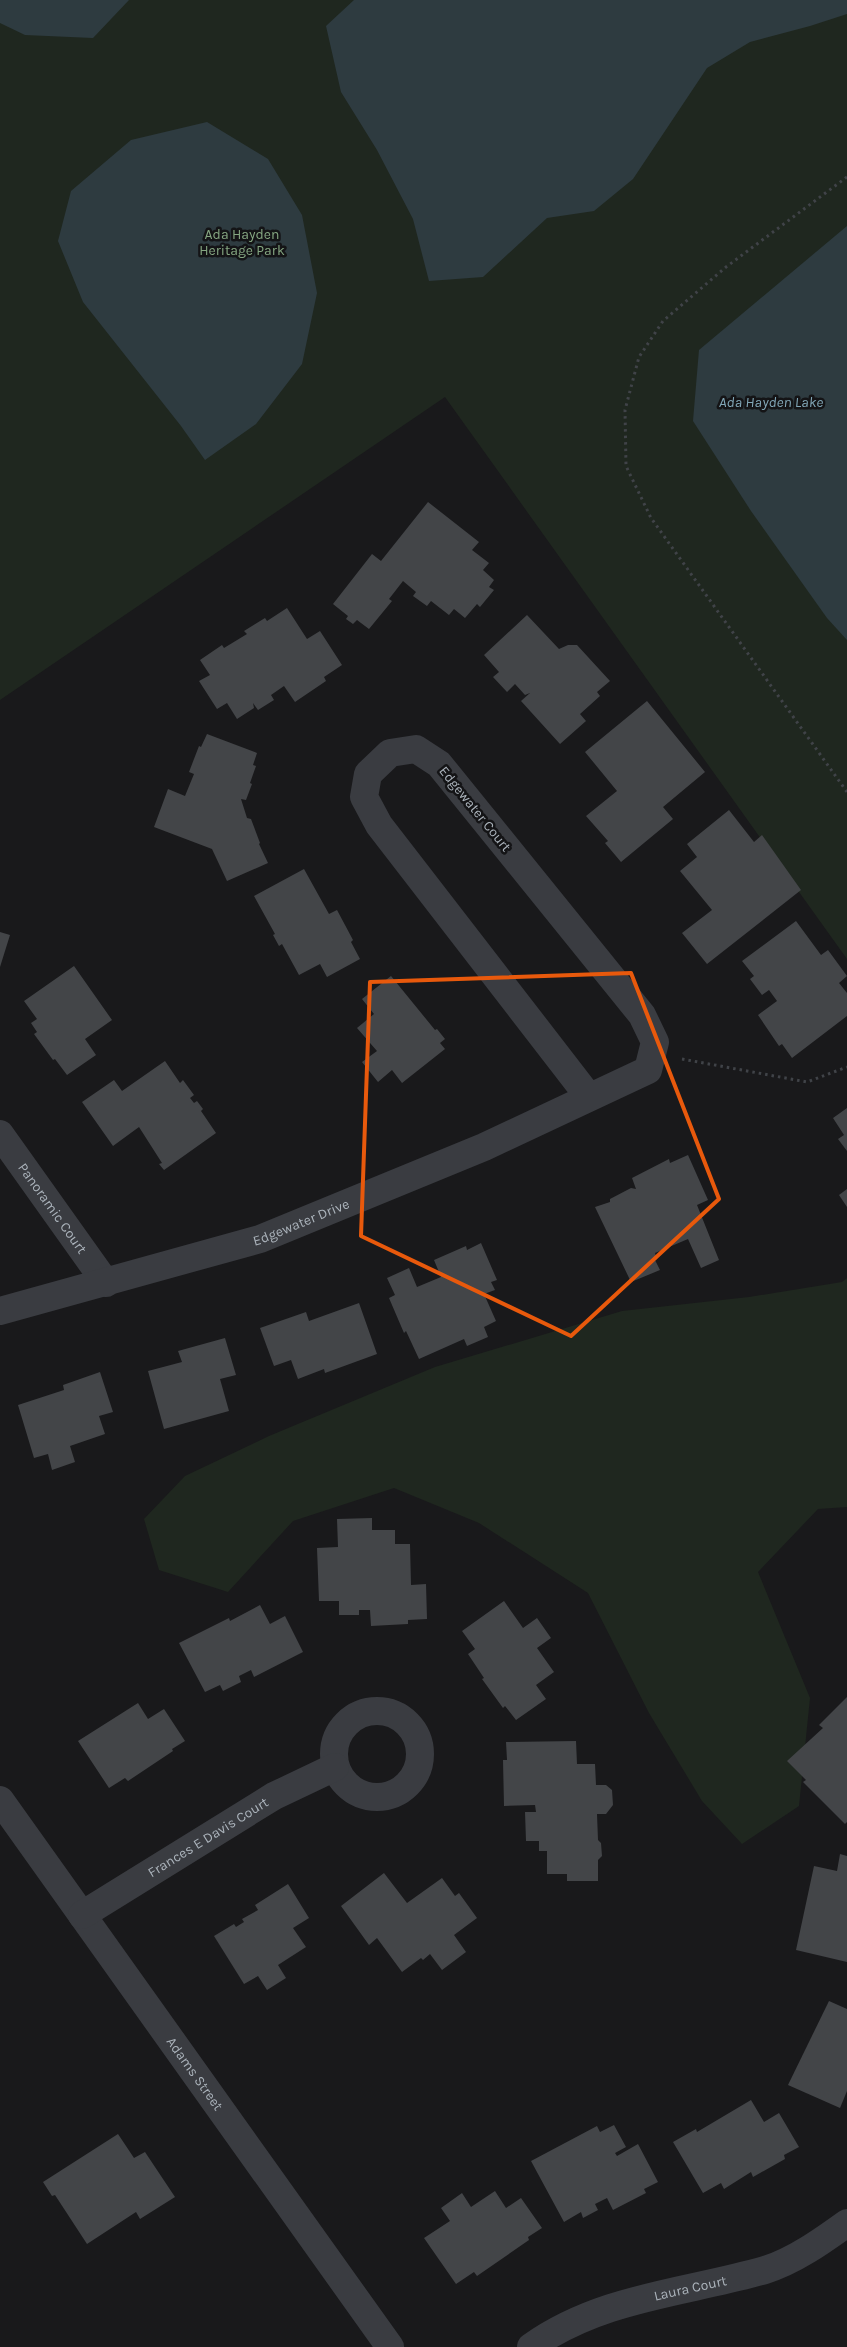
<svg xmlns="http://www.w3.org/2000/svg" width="847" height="2347" font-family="Karla,sans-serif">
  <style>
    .green { fill: #1f271f }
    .water { fill: #2e3b40 }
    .building { fill: #434548 }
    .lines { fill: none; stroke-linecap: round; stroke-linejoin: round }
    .path { stroke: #404348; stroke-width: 3; stroke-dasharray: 2.5 4; stroke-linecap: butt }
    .minor { stroke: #3a3c41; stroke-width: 28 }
    .marked { fill: none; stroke: #e8590c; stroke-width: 4; stroke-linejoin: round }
    .labels { text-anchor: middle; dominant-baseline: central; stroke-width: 5; stroke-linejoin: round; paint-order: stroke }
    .park-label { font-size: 14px; fill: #86a782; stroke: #141416 }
    .street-label { font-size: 14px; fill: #abb3bb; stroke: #141416 }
    .water-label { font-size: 15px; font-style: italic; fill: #82a7b7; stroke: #141416 }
  </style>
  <rect width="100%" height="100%" fill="#19191b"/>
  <g class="green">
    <path d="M 0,0 L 847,0 L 847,959 L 445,397 L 0,700 Z"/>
    <path d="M 847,1278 L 847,1507 L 818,1509 L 758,1572 L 810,1698 L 799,1806 L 742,1844 L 702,1801 L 649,1713 L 588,1593 L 479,1523 L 394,1488 L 293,1521 L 228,1592 L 159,1570 L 144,1519 L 185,1476 L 269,1436 L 435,1367 L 622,1311 L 749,1297 L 842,1282 Z"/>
  </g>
  <g class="water">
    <path d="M 0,0 L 129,0 L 93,38 L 25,35 L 0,23 Z"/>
    <path d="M 354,0 L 847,0 L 847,14 L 810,26 L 750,42 L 707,68 L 633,179 L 594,211 L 547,218 L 483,277 L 429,281 L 413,219 L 377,150 L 341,92 L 326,26 Z"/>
    <path d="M 207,122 L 268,159 L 302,215 L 317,293 L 302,364 L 256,424 L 205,460 L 181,426 L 83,302 L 58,241 L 71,191 L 131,140 Z"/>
    <path d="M 847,226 L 847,640 L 827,618 L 751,511 L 693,421 L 699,350 Z"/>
  </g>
  <g class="building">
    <path d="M 428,502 L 479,542 L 472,550 L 489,563 L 483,570 L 494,580 L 489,587 L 494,590 L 480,607 L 477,604 L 465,618 L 454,609 L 449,615 L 431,601 L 427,606 L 413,596 L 416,592 L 403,581 L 389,599 L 392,601 L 369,629 L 357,620 L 353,624 L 346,619 L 348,616 L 333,604 L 372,554 L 381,561 Z"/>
    <path d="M 287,608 L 307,639 L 320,631 L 342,665 L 324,677 L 326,681 L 295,702 L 284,686 L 271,695 L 274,700 L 258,710 L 253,703 L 254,708 L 237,719 L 227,703 L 217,709 L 199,681 L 210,675 L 200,660 L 222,645 L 224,648 L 247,634 L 244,631 L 265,618 L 267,621 Z"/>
    <path d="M 527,615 L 559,649 L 568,645 L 577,645 L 610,681 L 597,692 L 600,696 L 580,714 L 586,721 L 560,744 L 521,701 L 530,693 L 525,695 L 515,684 L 507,692 L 493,677 L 499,672 L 484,655 Z"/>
    <path d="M 647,701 L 705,772 L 663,807 L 673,819 L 621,862 L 605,843 L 608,841 L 586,816 L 617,791 L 585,752 Z"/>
    <path d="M 207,734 L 257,753 L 253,765 L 256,766 L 250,783 L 252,784 L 246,800 L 241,799 L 247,818 L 251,819 L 260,843 L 259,844 L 268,863 L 227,881 L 212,849 L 154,827 L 168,789 L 185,796 L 194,774 L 189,772 L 199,746 L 201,747 Z"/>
    <path d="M 729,810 L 754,842 L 762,835 L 801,890 L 707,964 L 682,933 L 712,910 L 680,871 L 697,857 L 687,844 Z"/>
    <path d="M 304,869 L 329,914 L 337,910 L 353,940 L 351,942 L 360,959 L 327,977 L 320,964 L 299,975 L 282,944 L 279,946 L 273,935 L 275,934 L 254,896 Z"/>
    <path d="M 796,921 L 821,955 L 828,950 L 847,976 L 839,983 L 847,993 L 847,1016 L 792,1058 L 782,1044 L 779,1046 L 758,1015 L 777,1001 L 769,990 L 762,995 L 750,979 L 754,976 L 742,961 Z"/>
    <path d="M 0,932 L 10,935 L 0,967 Z"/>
    <path d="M 74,966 L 112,1020 L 85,1039 L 96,1055 L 67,1075 L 55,1059 L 53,1060 L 34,1034 L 37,1032 L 31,1023 L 37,1019 L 24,1001 Z"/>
    <path d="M 391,976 L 435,1030 L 437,1029 L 445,1039 L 440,1043 L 445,1049 L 402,1083 L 392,1070 L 378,1082 L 362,1062 L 377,1051 L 357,1028 L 374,1014 L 362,999 Z"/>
    <path d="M 165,1061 L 180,1083 L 183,1080 L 194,1095 L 190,1098 L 194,1103 L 197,1101 L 203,1109 L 201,1111 L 216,1133 L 164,1170 L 159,1164 L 162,1163 L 139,1127 L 113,1146 L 82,1102 L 114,1080 L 122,1091 Z"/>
    <path d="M 847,1108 L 847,1151 L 838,1139 L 844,1135 L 833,1118 Z"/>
    <path d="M 688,1155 L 708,1200 L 697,1205 L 719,1260 L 701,1268 L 688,1239 L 655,1253 L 657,1259 L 655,1260 L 660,1270 L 631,1282 L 595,1207 L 610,1202 L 610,1199 L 631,1188 L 636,1189 L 632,1178 L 669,1159 L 670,1163 Z"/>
    <path d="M 847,1189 L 847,1207 L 839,1195 Z"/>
    <path d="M 481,1243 L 497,1280 L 491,1282 L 495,1290 L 484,1294 L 496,1321 L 484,1327 L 488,1337 L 467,1346 L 464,1339 L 419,1359 L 406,1331 L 404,1333 L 389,1298 L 395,1295 L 387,1278 L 409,1268 L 417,1287 L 441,1277 L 434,1260 L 466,1246 L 467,1250 Z"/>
    <path d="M 359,1303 L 377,1354 L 325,1373 L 324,1369 L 298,1379 L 291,1360 L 274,1366 L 260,1328 L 306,1312 L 309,1321 Z"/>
    <path d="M 225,1338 L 236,1375 L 220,1379 L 229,1411 L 164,1429 L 148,1371 L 182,1362 L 178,1351 Z"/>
    <path d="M 100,1372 L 113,1412 L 99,1416 L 105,1434 L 70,1446 L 75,1462 L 52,1470 L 48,1454 L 34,1458 L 18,1405 L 64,1390 L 63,1385 Z"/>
    <path d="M 372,1518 L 372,1530 L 395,1530 L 395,1544 L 410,1544 L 411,1585 L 426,1584 L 427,1619 L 408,1620 L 408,1624 L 371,1626 L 370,1610 L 359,1610 L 359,1615 L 339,1615 L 339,1601 L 319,1601 L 317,1548 L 338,1547 L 337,1519 Z"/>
    <path d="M 504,1601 L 523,1628 L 537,1618 L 551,1638 L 537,1648 L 554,1672 L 536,1685 L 546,1699 L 516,1720 L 505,1706 L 503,1708 L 482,1679 L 484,1678 L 468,1654 L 475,1649 L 462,1631 Z"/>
    <path d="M 260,1605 L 270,1624 L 285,1616 L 303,1652 L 254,1677 L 251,1670 L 239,1676 L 241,1682 L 223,1691 L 220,1685 L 205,1692 L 179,1643 L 229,1618 L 230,1621 Z"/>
    <path d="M 847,1697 L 847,1822 L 845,1824 L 803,1782 L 806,1780 L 787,1761 L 823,1728 L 819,1725 Z"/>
    <path d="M 138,1703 L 148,1719 L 164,1709 L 185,1741 L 172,1749 L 173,1751 L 128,1781 L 125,1778 L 109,1788 L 78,1741 Z"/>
    <path d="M 576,1741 L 577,1764 L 595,1764 L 596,1785 L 606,1785 L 612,1790 L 613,1805 L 606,1814 L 597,1814 L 598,1840 L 601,1843 L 602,1856 L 598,1860 L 598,1881 L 567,1881 L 567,1874 L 547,1874 L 547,1851 L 539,1851 L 539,1841 L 526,1841 L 525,1812 L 536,1812 L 535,1805 L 504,1806 L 503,1760 L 507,1760 L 506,1742 Z"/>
    <path d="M 840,1854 L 847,1856 L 847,1962 L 796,1950 L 814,1866 L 837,1871 Z"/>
    <path d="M 384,1873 L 407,1903 L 442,1878 L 455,1896 L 459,1893 L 477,1918 L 454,1935 L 466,1952 L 442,1970 L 430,1954 L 423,1960 L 421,1958 L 402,1972 L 377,1938 L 369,1945 L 341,1906 Z"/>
    <path d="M 288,1884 L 309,1918 L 293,1928 L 306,1947 L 278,1965 L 286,1978 L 267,1990 L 258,1976 L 244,1984 L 214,1936 L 234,1924 L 236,1927 L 244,1922 L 242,1919 L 258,1910 L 255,1905 Z"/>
    <path d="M 829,2001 L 847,2009 L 847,2091 L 840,2108 L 788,2085 Z"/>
    <path d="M 751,2100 L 764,2122 L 779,2113 L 799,2147 L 784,2155 L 785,2159 L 753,2177 L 751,2172 L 724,2189 L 721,2183 L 703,2193 L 673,2142 L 696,2129 L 697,2132 Z"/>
    <path d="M 614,2125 L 626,2147 L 615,2153 L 617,2156 L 638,2144 L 658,2182 L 644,2189 L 646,2193 L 613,2210 L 607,2198 L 595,2204 L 598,2210 L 583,2218 L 581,2212 L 564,2222 L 531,2161 L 597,2126 L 600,2132 Z"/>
    <path d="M 118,2134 L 134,2158 L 145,2152 L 175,2197 L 140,2219 L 136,2212 L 87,2244 L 55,2195 L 52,2196 L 43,2182 Z"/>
    <path d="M 495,2191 L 506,2208 L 521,2198 L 542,2228 L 528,2237 L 529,2240 L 477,2276 L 474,2272 L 456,2284 L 424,2238 L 450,2221 L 441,2208 L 462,2193 L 471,2207 Z"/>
  </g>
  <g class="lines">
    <g class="path">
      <path d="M 847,177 L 726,267 L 663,321 L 639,357 L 625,410 L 626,466 L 651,518 L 847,792"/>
      <path d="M 682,1059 L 807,1082 L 847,1067"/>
    </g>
    <g class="minor">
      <path id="s1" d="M 0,1134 L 106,1283"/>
      <path id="s2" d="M 0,1311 L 260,1239 L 484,1147 L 648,1070 L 655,1042 L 642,1015 L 439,764 L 416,749 L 390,753 L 368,774 L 364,797 L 379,825 L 589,1097"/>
      <circle cx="377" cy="1754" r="43"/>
      <path id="s3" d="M 0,1800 L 390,2347"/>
      <path id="s4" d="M 82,1915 L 274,1796 L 335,1767"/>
      <path id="s5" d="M 531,2347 C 601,2297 685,2293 765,2270 C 794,2261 822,2241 847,2223"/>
    </g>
  </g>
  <path class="marked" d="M 631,973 L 719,1199 L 571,1336 L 361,1236 L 370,982 Z"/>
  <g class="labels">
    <g class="park-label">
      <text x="242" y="234">Ada Hayden<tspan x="242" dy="16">Heritage Park</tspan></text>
    </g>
    <g class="street-label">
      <text transform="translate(475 809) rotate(51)">Edgewater Court</text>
      <text stroke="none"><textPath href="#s1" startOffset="91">Panoramic Court</textPath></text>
      <text stroke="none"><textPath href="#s2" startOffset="314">Edgewater Drive</textPath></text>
      <text stroke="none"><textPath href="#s4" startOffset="148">Frances E Davis Court</textPath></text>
      <text stroke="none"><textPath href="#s3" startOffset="336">Adams Street</textPath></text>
      <text stroke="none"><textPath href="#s5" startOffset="171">Laura Court</textPath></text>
    </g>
    <g class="water-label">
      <text x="771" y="402">Ada Hayden Lake</text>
    </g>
  </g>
</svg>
